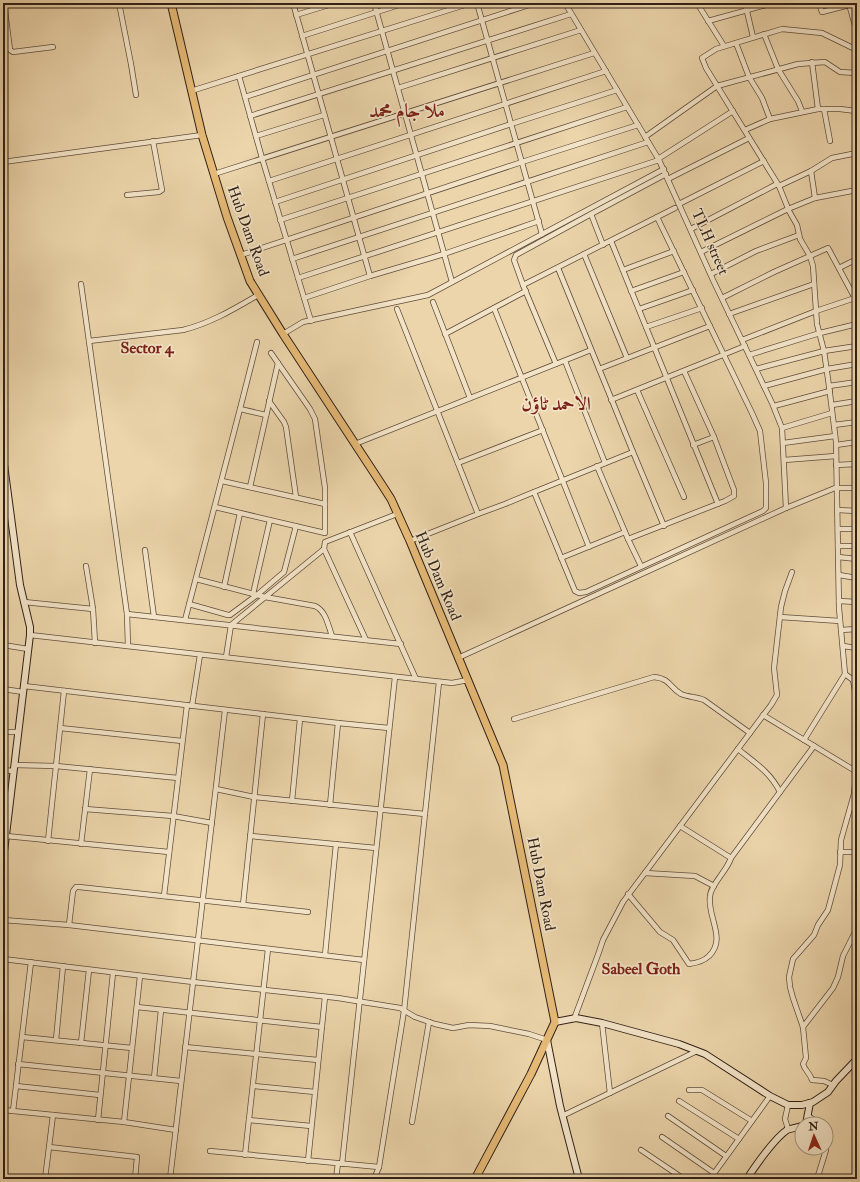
<svg xmlns="http://www.w3.org/2000/svg" width="860" height="1182" font-family="'IM FELL Double Pica',Amiri,serif">
  <style>
    .lines { fill: none; stroke-linecap: round; stroke-linejoin: round }
    .street-casing { stroke: #604e3c; stroke-width: 6 }
    .secondary-casing { stroke: #312117; stroke-width: 8 }
    .primary-casing { stroke: #312117; stroke-width: 9 }
    .street { stroke: #f3e4c8; stroke-width: 4.5 }
    .secondary { stroke: #f3e4c8; stroke-width: 6 }
    .primary { stroke: #e6ba76; stroke-width: 7 }
    .labels { text-anchor: middle; dominant-baseline: central; stroke-width: 3.5; stroke-linejoin: round; paint-order: stroke }
    .street-label { font-size: 15px; fill: #312117; stroke: #f3e4c8 }
    .neighbourhood-label { font-size: 16px; font-weight: bold; fill: #7a1f14; stroke: #f3e4c8 }
    .district-label { font-size: 19px; font-weight: bold; fill: #7a1f14; stroke: #f3e4c8 }
  </style>
  <rect width="100%" height="100%" fill="#ecd5ab"/>
  <filter id="stains"><feTurbulence type="fractalNoise" baseFrequency=".005" numOctaves="4"/><feColorMatrix values="0 0 0 0 .2 0 0 0 0 .09 0 0 0 0 .02 0 0 0 .5 -.17"/></filter>
  <radialGradient id="worn" r=".72"><stop offset=".6" stop-color="#630" stop-opacity="0"/><stop offset="1" stop-color="#630" stop-opacity=".3"/></radialGradient>
  <g class="lines">
    <g class="street-casing">
      <g id="street">
        <path d="M 4,3 L 10,50 L 13,52 L 53,47"/>
        <path d="M 119,3 L 131,64 L 136,95"/>
        <path d="M 293,3 L 370,276"/>
        <path d="M 374,3 L 452,282"/>
        <path d="M 477,3 L 542,234"/>
        <path d="M 565,3 L 659,160 L 713,280 L 772,403 L 782,428 L 786,508"/>
        <path d="M 697,3 L 724,46"/>
        <path d="M 745,3 L 753,37"/>
        <path d="M 819,3 L 822,12 L 857,3"/>
        <path d="M 849,4 L 857,33"/>
        <path d="M 296,15 L 335,3"/>
        <path d="M 708,21 L 773,3"/>
        <path d="M 764,34 L 778,69 L 798,101 L 802,111"/>
        <path d="M 302,36 L 405,3"/>
        <path d="M 736,43 L 749,77 L 762,98 L 770,119"/>
        <path d="M 812,62 L 818,109"/>
        <path d="M 239,76 L 262,158 L 311,321"/>
        <path d="M 398,88 L 581,30"/>
        <path d="M 191,91 L 471,3"/>
        <path d="M 245,97 L 535,3"/>
        <path d="M 824,109 L 830,141"/>
        <path d="M 250,116 L 571,14"/>
        <path d="M 745,130 L 770,119 L 818,109 L 840,109 L 856,111"/>
        <path d="M 256,136 L 324,115"/>
        <path d="M 645,137 L 717,86 L 798,64 L 825,62 L 840,72 L 857,73"/>
        <path d="M 658,159 L 733,111"/>
        <path d="M 3,162 L 202,135"/>
        <path d="M 811,171 L 815,198"/>
        <path d="M 214,174 L 594,53"/>
        <path d="M 668,179 L 749,138"/>
        <path d="M 269,181 L 606,71"/>
        <path d="M 779,186 L 811,171 L 832,158 L 857,153"/>
        <path d="M 127,195 L 159,192 L 162,190 L 153,141"/>
        <path d="M 275,202 L 511,124 L 617,90"/>
        <path d="M 679,204 L 764,161"/>
        <path d="M 591,214 L 603,245"/>
        <path d="M 280,220 L 627,107"/>
        <path d="M 691,229 L 777,184"/>
        <path d="M 611,241 L 718,504"/>
        <path d="M 701,252 L 788,209 L 815,198 L 857,190"/>
        <path d="M 584,254 L 627,358"/>
        <path d="M 241,255 L 522,162 L 638,125"/>
        <path d="M 292,259 L 648,142"/>
        <path d="M 558,268 L 633,452 L 664,526"/>
        <path d="M 839,268 L 857,259"/>
        <path d="M 623,270 L 674,251"/>
        <path d="M 711,274 L 756,251 L 799,235"/>
        <path d="M 298,278 L 659,160"/>
        <path d="M 81,284 L 127,614 L 128,646"/>
        <path d="M 523,285 L 675,208"/>
        <path d="M 631,291 L 684,272"/>
        <path d="M 304,298 L 370,276 L 444,254 L 539,221"/>
        <path d="M 722,298 L 774,272 L 828,248 L 857,302"/>
        <path d="M 433,302 L 470,398"/>
        <path d="M 494,308 L 589,547"/>
        <path d="M 397,309 L 478,514"/>
        <path d="M 639,309 L 693,290"/>
        <path d="M 729,314 L 814,284"/>
        <path d="M 646,327 L 702,308"/>
        <path d="M 283,334 L 303,322 L 428,295 L 664,169"/>
        <path d="M 445,334 L 526,291"/>
        <path d="M 742,340 L 816,311 L 855,298"/>
        <path d="M 89,341 L 183,330 C 211,323 234,309 258,295"/>
        <path d="M 749,355 L 820,333 L 857,324"/>
        <path d="M 565,361 L 605,463"/>
        <path d="M 556,364 L 523,285 L 514,260 L 516,255 L 591,214 L 666,174"/>
        <path d="M 599,369 L 710,326"/>
        <path d="M 756,369 L 824,351 L 857,346"/>
        <path d="M 764,386 L 827,369 L 857,364"/>
        <path d="M 829,386 L 857,382"/>
        <path d="M 637,390 L 684,497"/>
        <path d="M 611,400 L 745,346"/>
        <path d="M 269,401 L 284,422 L 286,427 L 296,497"/>
        <path d="M 832,405 L 857,401"/>
        <path d="M 774,406 L 830,391"/>
        <path d="M 240,409 L 266,415"/>
        <path d="M 834,425 L 857,422"/>
        <path d="M 782,428 L 832,413"/>
        <path d="M 783,443 L 835,436"/>
        <path d="M 355,444 L 591,350"/>
        <path d="M 693,445 L 714,437"/>
        <path d="M 836,445 L 857,442"/>
        <path d="M 784,460 L 836,456"/>
        <path d="M 458,463 L 543,430"/>
        <path d="M 836,465 L 857,464"/>
        <path d="M 597,466 L 628,539 L 725,501 L 734,496 L 734,490 L 714,437 L 684,371"/>
        <path d="M 222,481 L 325,504"/>
        <path d="M 250,487 L 278,363"/>
        <path d="M 534,492 L 575,591 L 579,593 L 586,592 L 763,511 L 766,508 L 766,483 L 760,431 L 752,413 L 657,217"/>
        <path d="M 215,507 L 325,533 L 325,488 L 315,419 L 310,409 L 271,353"/>
        <path d="M 838,510 L 857,511"/>
        <path d="M 838,529 L 857,529"/>
        <path d="M 350,532 L 416,679"/>
        <path d="M 628,539 L 641,566"/>
        <path d="M 410,541 L 478,514 L 505,504 L 534,492 L 633,452"/>
        <path d="M 838,546 L 857,546"/>
        <path d="M 324,549 L 366,640"/>
        <path d="M 145,550 L 154,617"/>
        <path d="M 838,557 L 857,559"/>
        <path d="M 561,558 L 625,532"/>
        <path d="M 839,575 L 857,578"/>
        <path d="M 196,579 L 265,597 L 315,606 C 326,611 328,625 332,636"/>
        <path d="M 224,587 L 240,513"/>
        <path d="M 253,594 L 270,520"/>
        <path d="M 839,601 L 857,602"/>
        <path d="M 24,602 L 93,609 L 86,566"/>
        <path d="M 189,604 L 228,615 L 230,615 L 257,595 L 284,572 L 296,526"/>
        <path d="M 93,609 L 95,643"/>
        <path d="M 127,614 L 401,644"/>
        <path d="M 780,617 L 840,621"/>
        <path d="M 185,620 L 240,409 L 257,342"/>
        <path d="M 841,630 L 857,629"/>
        <path d="M 30,635 L 452,683 L 468,680"/>
        <path d="M 3,645 L 28,649"/>
        <path d="M 843,646 L 857,648"/>
        <path d="M 226,657 L 231,625 L 324,549 L 325,542 L 397,514"/>
        <path d="M 458,658 L 786,508 L 835,488 L 857,488"/>
        <path d="M 845,674 L 853,680 L 857,702"/>
        <path d="M 24,686 L 338,723 L 389,728"/>
        <path d="M 3,689 L 23,692"/>
        <path d="M 192,706 L 200,655"/>
        <path d="M 763,715 L 857,772"/>
        <path d="M 514,719 L 654,677 C 671,679 669,687 681,694 C 688,697 697,697 704,700 L 750,733"/>
        <path d="M 60,728 L 182,741"/>
        <path d="M 3,732 L 18,732"/>
        <path d="M 804,740 L 845,674 L 839,608 L 836,442 L 829,386 L 824,351 L 817,324 L 815,296 L 813,266 L 810,256 L 800,239 L 797,225 L 789,211 L 779,186 L 706,68 L 702,58 L 716,49 L 782,29 L 822,33 L 857,50"/>
        <path d="M 738,749 C 755,763 770,772 780,792"/>
        <path d="M 14,765 L 56,766 L 178,778"/>
        <path d="M 3,770 L 13,771"/>
        <path d="M 216,789 L 254,797 L 425,814"/>
        <path d="M 3,794 L 10,795"/>
        <path d="M 292,801 L 300,719"/>
        <path d="M 330,805 L 338,723"/>
        <path d="M 85,809 L 173,816 L 212,823"/>
        <path d="M 6,836 L 169,852"/>
        <path d="M 250,836 L 376,848"/>
        <path d="M 48,841 L 64,691"/>
        <path d="M 81,844 L 90,769"/>
        <path d="M 840,852 L 857,852"/>
        <path d="M 731,858 L 814,746"/>
        <path d="M 645,873 L 695,876 L 714,886"/>
        <path d="M 628,894 L 660,932 L 673,940 L 689,964 C 697,963 704,961 709,956 C 727,939 707,917 710,896 C 711,884 727,871 731,858 L 680,826"/>
        <path d="M 164,896 L 187,705"/>
        <path d="M 243,905 L 263,714"/>
        <path d="M 3,920 L 69,925 L 364,960"/>
        <path d="M 69,925 L 73,891 L 76,887 L 79,887 L 308,912"/>
        <path d="M 325,955 L 336,844"/>
        <path d="M 3,959 L 193,982 L 338,998 L 400,1008 L 415,1017 L 435,1024 L 453,1028 L 469,1025 L 490,1026 L 529,1034 L 547,1040"/>
        <path d="M 137,1007 L 322,1027"/>
        <path d="M 574,1019 L 599,952 L 603,940 L 623,902 L 771,705 L 777,695 L 774,668 L 781,607 L 785,591 L 792,572"/>
        <path d="M 602,1023 L 610,1093"/>
        <path d="M 803,1027 L 833,988 L 838,977 L 843,956 L 857,928"/>
        <path d="M 22,1037 L 132,1048"/>
        <path d="M 56,1040 L 63,966"/>
        <path d="M 81,1043 L 89,970"/>
        <path d="M 185,1047 L 318,1060"/>
        <path d="M 18,1064 L 181,1081"/>
        <path d="M 154,1078 L 161,1010"/>
        <path d="M 833,1085 L 824,1081 L 812,1080 C 810,1073 805,1071 803,1064 L 806,1058 L 803,1027 L 793,998 L 790,987 L 789,977 L 793,959 L 814,935 L 818,925 L 828,910 L 840,865 L 841,840 L 854,794 L 857,766"/>
        <path d="M 16,1086 L 100,1095"/>
        <path d="M 253,1086 L 315,1092"/>
        <path d="M 689,1090 L 702,1090 L 752,1121"/>
        <path d="M 679,1101 L 739,1139"/>
        <path d="M 788,1105 L 785,1119 L 788,1129"/>
        <path d="M 3,1110 L 124,1122 L 140,976"/>
        <path d="M 13,1111 L 31,962"/>
        <path d="M 807,1115 L 820,1124"/>
        <path d="M 562,1116 L 697,1051"/>
        <path d="M 668,1116 L 726,1156"/>
        <path d="M 98,1120 L 113,973"/>
        <path d="M 249,1120 L 311,1126"/>
        <path d="M 124,1122 L 176,1130"/>
        <path d="M 412,1122 L 429,1022"/>
        <path d="M 662,1137 L 714,1173"/>
        <path d="M 49,1147 L 137,1157 L 135,1179"/>
        <path d="M 641,1150 L 684,1179"/>
        <path d="M 210,1151 L 379,1167"/>
        <path d="M 245,1155 L 268,949"/>
        <path d="M 308,1161 L 325,997"/>
        <path d="M 342,1164 L 395,677"/>
        <path d="M 45,1179 L 53,1115"/>
        <path d="M 170,1179 L 225,710"/>
        <path d="M 336,1179 L 338,1163"/>
        <path d="M 374,1179 L 379,1167 L 404,1011 L 439,682"/>
        <path d="M 710,1179 L 770,1096"/>
        <path d="M 817,1179 L 826,1150 L 826,1138"/>
      </g>
    </g>
    <g class="secondary-casing">
      <g id="secondary">
        <path d="M 3,457 L 20,585 L 30,627 L 30,635 L 3,860"/>
        <path d="M 555,1022 L 576,1018 L 602,1023 L 679,1044 L 705,1054 L 770,1096 L 788,1105 L 802,1105 L 813,1102 L 828,1092 L 836,1081 L 857,1059"/>
        <path d="M 547,1040 L 560,1106 L 579,1179"/>
        <path d="M 806,1124 L 810,1103"/>
        <path d="M 747,1179 C 755,1166 775,1138 787,1130 C 791,1128 797,1128 802,1126"/>
      </g>
    </g>
    <g class="primary-casing">
      <path id="primary" d="M 171,3 L 202,135 L 227,217 L 250,281 L 283,334 L 382,485 L 391,499 L 410,541 L 503,765 L 555,1022 L 531,1074 L 475,1179"/>
    </g>
    <use href="#street" class="street"/>
    <use href="#secondary" class="secondary"/>
    <use href="#primary" class="primary"/>
  </g>
  <g class="labels">
    <g class="street-label">
      <text transform="translate(248 231) rotate(70)">Hub Dam Road</text>
      <text transform="translate(710 242) rotate(66)">TLH street</text>
      <text transform="translate(438 576) rotate(67)">Hub Dam Road</text>
      <text transform="translate(541 884) rotate(79)">Hub Dam Road</text>
    </g>
    <g class="neighbourhood-label">
      <text x="147" y="348">Sector 4</text>
      <text x="641" y="969">Sabeel Goth</text>
    </g>
    <g class="district-label">
      <text x="407" y="111">ملا جام محمد</text>
      <text x="556" y="404">الاحمد ٹاؤن</text>
    </g>
  </g>
  <rect width="860" height="1182" fill="none" stroke="#ecd5ab" stroke-width="16"/>
  <rect x="4" y="4" width="852" height="1174" fill="none" stroke="#312117" stroke-width="2"/>
  <rect x="8" y="8" width="844" height="1166" fill="none" stroke="#312117"/>
  <g transform="translate(814 1136) rotate(357)"><circle r="19" fill="#f3e4c8" stroke="#a59681"/>
  <path d="M0-3L7 15L0 10L-7 15Z" fill="#8f2418"/>
  <text y="-6" font-size="11" font-weight="bold" text-anchor="middle" fill="#312117">N</text>
  </g>
  <rect width="100%" height="100%" filter="url(#stains)"/>
  <rect width="100%" height="100%" fill="url(#worn)"/>
</svg>
